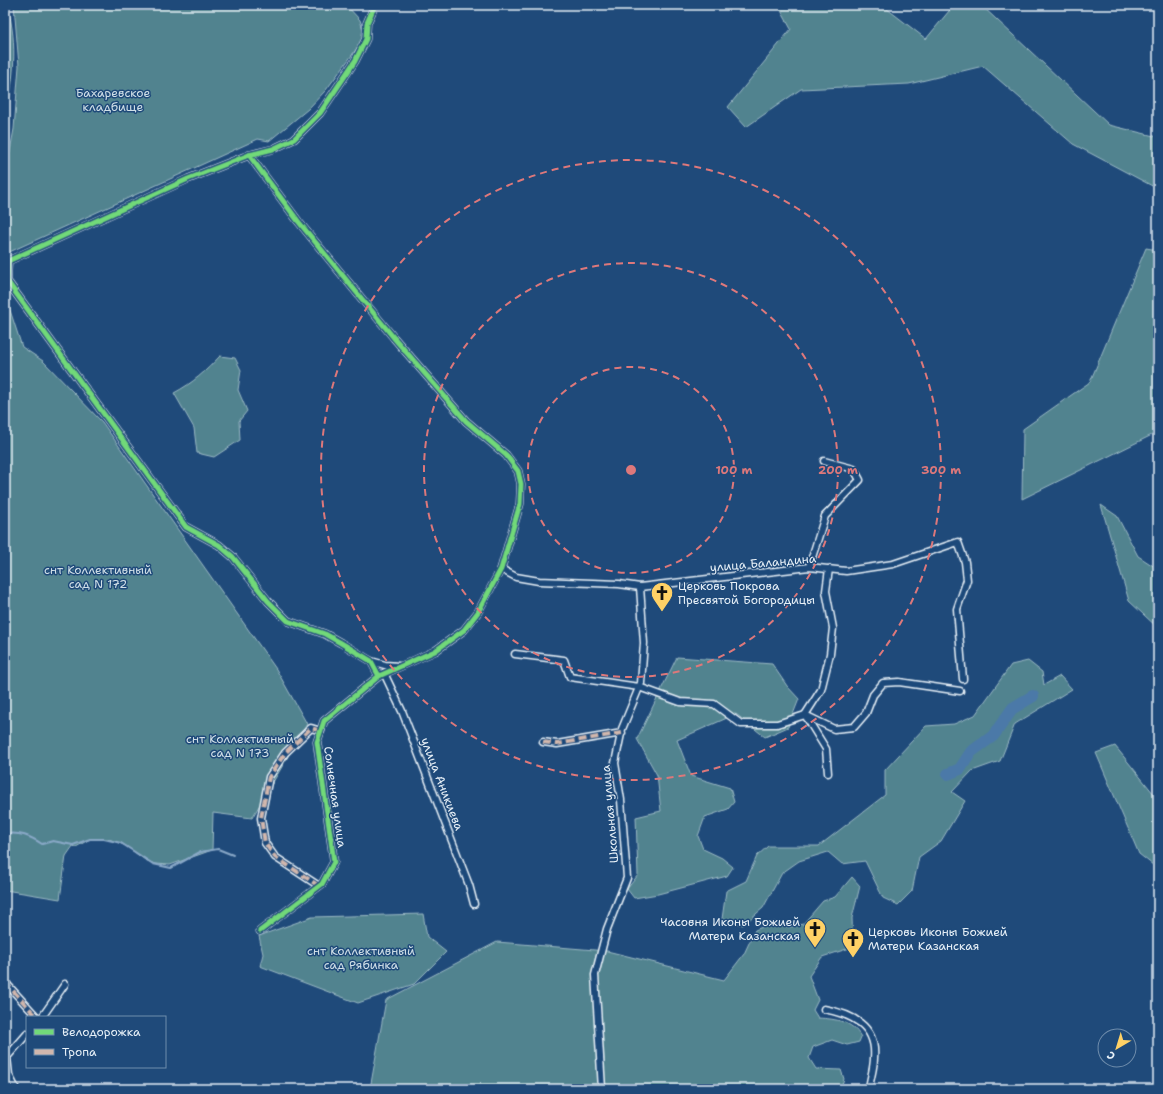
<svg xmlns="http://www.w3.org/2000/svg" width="1163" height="1094" font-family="'Shantell Sans',sans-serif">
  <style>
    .green { fill: #51838f; stroke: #9cbac4 }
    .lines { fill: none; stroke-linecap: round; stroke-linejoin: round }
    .stream { stroke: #8aa9c8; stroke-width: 2 }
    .river { stroke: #4c79a8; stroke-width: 12 }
    .minor-casing { stroke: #e8f1f8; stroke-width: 9 }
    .minor { stroke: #1f4a7a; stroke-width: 6 }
    .quiet { stroke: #d1b7ad; stroke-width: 4; stroke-dasharray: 8 4; stroke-linecap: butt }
    .cycleway-casing { stroke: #1f4a7a; stroke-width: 8 }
    .cycleway { stroke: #71d979; stroke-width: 5 }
    .ring { fill: none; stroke: #dd787b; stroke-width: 2; stroke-dasharray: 7 5 }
    .labels { text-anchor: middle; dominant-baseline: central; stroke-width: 3; stroke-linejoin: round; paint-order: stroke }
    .park-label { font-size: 12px; fill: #d1e0e8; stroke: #1f4a7a }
    .street-label { font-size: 12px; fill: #e8f1f8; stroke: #1f4a7a }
    .poi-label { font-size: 12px; fill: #e8f1f8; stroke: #1f4a7a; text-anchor: start }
    .centre { fill: #dd787b; stroke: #1f4a7a; stroke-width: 2 }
    .ring-label { font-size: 12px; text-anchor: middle; font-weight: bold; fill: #dd787b; stroke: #1f4a7a; stroke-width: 3; stroke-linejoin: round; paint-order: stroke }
  </style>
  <rect width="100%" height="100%" fill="#1f4a7a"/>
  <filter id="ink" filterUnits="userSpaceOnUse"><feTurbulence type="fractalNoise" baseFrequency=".025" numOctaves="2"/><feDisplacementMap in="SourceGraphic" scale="8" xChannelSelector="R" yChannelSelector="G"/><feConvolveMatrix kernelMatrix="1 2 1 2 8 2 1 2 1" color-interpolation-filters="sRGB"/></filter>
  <g filter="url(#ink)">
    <g class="green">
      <path d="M 5,5 L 7,5 C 19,47 13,81 5,123 Z"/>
      <path d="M 14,5 L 346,5 L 360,20 L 363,30 L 363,38 L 355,51 L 326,90 L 308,109 L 269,141 L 258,139 L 5,254 L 5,179 L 14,129 L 19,66 Z"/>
      <path d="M 778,5 L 882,5 L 926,39 L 954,5 L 981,5 L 1109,125 L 1158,137 L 1158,189 L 1073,144 L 983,66 L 909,84 L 801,89 L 746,127 L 728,107 L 791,29 Z"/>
      <path d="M 1146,248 L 1158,250 L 1158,432 L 1022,499 L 1023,429 L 1090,382 Z"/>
      <path d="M 5,295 L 22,347 L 43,361 L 102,422 L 276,669 L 307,724 L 252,818 L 213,813 L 212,850 L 170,865 L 155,864 L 145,860 L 126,846 L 109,839 L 90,839 L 76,847 L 73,846 L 66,856 L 60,899 L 5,890 Z"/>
      <path d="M 220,356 L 235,358 L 241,370 L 238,390 L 247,411 L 239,421 L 240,440 L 214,457 L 197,453 L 194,428 L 174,393 C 193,383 206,371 220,356 Z"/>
      <path d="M 1101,505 L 1117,516 L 1138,556 L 1158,569 L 1158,628 L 1129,601 Z"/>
      <path d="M 677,657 L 772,664 L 787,686 L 799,699 L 788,727 L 765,737 L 736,714 L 677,740 L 691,776 L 730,788 L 734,802 L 728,809 L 705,817 L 698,836 L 703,849 L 722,858 L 733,867 L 727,876 L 658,894 L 634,898 L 627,889 L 638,875 L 636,817 L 661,811 L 657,775 L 637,739 Z"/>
      <path d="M 1028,661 L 1042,672 L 1044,685 L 1060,676 L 1072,689 L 1015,724 L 1000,761 L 972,771 L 952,792 L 965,801 L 941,841 L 919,857 L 912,891 L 898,905 L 883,898 L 865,861 L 842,864 L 828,852 L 799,861 L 782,873 L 763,908 L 743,925 L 722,919 L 726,891 L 746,881 L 757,856 L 768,846 L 819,846 L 885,795 L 885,770 L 926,726 L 954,724 L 975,715 L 1011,665 Z"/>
      <path d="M 1115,746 L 1158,799 L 1158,869 L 1139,854 L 1096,753 Z"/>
      <path d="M 852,877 L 860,886 L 852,918 L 853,947 L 822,957 L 809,976 L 818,1000 L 813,1010 L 818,1018 C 836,1019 852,1021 861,1037 L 859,1042 L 847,1045 L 832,1040 L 813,1047 L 809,1058 L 816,1069 L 841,1070 L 844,1079 L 840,1089 L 370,1089 L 386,1000 L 497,942 L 607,951 L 724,980 L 744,954 L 755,930 L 774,922 L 789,927 L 803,924 L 823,901 L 835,897 Z"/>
      <path d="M 423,914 L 427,937 L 446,952 L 414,984 L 358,1003 L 260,966 L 263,954 L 259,936 L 312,917 Z"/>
    </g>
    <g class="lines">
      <path class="stream" d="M 5,834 C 20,832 30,836 42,844 L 53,841 L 73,845 L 90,839 L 104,839 L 121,843 L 153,864 L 171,868 L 200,852 L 218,849 L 233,855"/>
      <path class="river" d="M 948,774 L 960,769 L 971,752 L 993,736 L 1013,708 L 1033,696"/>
      <g class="minor-casing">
        <g id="minor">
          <path d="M 375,5 L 367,23 L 366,39 L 355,61 L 320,113 L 294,139 L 273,149 L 249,155 L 188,179 L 8,261 L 7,281 L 186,527 L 219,545 L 233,557 L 268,601 L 288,621 L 325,634 L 341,643 L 371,661 L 379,676"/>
          <path d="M 249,155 L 298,221 L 394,338 L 466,421 L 506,455 L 518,471 L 521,484 L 520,504 L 501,569 L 478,612 L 464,630 L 435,651 L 379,676 L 324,721 L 317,742 L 334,862 L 322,884 L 260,931"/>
          <path d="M 809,567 L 825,516 L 860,480 L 854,469 L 824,461"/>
          <path d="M 501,569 L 516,577 L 539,581 L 619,584 L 640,587 L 809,567 L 846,571 L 893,564 L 958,542 L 965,562 L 967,580 L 957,609 L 963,679"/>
          <path d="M 515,654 L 564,660 L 570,677 L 639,687 L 680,702 L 714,704 L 741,724 L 777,724 L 805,715 L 834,729 L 854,727 L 866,713 L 873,695 L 883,683 L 899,682 L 960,691"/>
          <path d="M 371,661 L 385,665 L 399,666"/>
          <path d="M 384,673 L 402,711 L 469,885 L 474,904"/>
          <path d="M 543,742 L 557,744 L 622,733"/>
          <path d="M 828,773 L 826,749 L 805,715 L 821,690 L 830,654 L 833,628 L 826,591 L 829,569"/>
          <path d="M 319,886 L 275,857 L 265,843 L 261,818 L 269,777 L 285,753 L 311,728 L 321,731"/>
          <path d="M 5,982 L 37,1017"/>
          <path d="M 824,1009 C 851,1014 877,1025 874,1058 C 874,1068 870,1079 869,1089"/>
          <path d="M 42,1017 L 65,984"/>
          <path d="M 16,1089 L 9,1075 L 7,1057 L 27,1034"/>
          <path d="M 602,1089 L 595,975 L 607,929 L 627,878 L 621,800 L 615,763 L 622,729 L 641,683 L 644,643 L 640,587"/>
        </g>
      </g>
      <use href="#minor" class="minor"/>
      <g class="quiet">
        <path d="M 543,742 L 557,744 L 622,733"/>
        <path d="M 319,886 L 275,857 L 265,843 L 261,818 L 269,777 L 285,753 L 311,728 L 321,731"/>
        <path d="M 5,982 L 37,1017"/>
      </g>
      <g class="cycleway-casing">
        <g id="cycleway">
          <path d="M 375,5 L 367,23 L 366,39 L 355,61 L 320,113 L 294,139 L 273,149 L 249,155 L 188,179 L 8,261 L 7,281 L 186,527 L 219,545 L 233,557 L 268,601 L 288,621 L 325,634 L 341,643 L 371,661 L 379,676"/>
          <path d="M 249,155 L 298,221 L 394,338 L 466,421 L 506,455 L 518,471 L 521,484 L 520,504 L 501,569 L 478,612 L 464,630 L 435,651 L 379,676 L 324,721 L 317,742 L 334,862 L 322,884 L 260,931"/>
        </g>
      </g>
      <use href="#cycleway" class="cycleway"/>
    </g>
  </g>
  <g class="ring">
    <circle cx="631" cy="470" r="103"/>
    <circle cx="631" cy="470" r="207"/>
    <circle cx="631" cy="470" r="310"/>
  </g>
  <defs>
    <g id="church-pin" transform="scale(1.15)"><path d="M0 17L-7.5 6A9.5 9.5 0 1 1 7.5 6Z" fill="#ffd166" stroke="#1f4a7a"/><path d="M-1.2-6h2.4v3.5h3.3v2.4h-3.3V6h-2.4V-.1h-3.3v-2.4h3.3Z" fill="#111"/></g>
  </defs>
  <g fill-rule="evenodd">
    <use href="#church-pin" x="662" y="593"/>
    <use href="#church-pin" x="815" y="929"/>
    <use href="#church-pin" x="853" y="939"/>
  </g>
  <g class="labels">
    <g class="park-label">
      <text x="113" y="93">Бахаревское<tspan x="113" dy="14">кладбище</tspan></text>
      <text x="98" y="570">снт Коллективный<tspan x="98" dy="14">сад N 172</tspan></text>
      <text x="240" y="739">снт Коллективный<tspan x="240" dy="14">сад N 173</tspan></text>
      <text x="361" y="951">снт Коллективный<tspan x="361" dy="14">сад Рябинка</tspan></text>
    </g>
    <g class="street-label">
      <text transform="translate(763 563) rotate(-5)">улица Баландина</text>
      <text transform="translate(442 784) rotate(69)">улица Аникиева</text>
      <text transform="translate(335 797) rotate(82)">Солнечная улица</text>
      <text transform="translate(610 814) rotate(-95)">Школьная улица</text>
    </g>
    <g class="poi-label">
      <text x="678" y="586">Церковь Покрова<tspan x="678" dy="14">Пресвятой Богородицы</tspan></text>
      <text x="800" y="922" text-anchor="end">Часовня Иконы Божией<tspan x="800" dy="14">Матери Казанская</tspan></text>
      <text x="868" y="932">Церковь Иконы Божией<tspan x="868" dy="14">Матери Казанская</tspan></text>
    </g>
  </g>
  <circle cx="631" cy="470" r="6" class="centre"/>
  <g class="ring-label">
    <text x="734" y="474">100 m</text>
    <text x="838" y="474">200 m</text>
    <text x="941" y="474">300 m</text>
  </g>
  <rect width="1163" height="1094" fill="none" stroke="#1f4a7a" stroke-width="20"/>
  <rect x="10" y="10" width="1143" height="1074" fill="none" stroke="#e8f1f8" stroke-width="1.5" filter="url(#ink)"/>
  <rect x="26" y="1016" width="140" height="52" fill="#1f4a7a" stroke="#6f8dac"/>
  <rect x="34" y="1029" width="20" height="6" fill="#71d979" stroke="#6f8dac"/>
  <text x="62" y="1036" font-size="12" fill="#e8f1f8">Велодорожка</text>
  <rect x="34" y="1049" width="20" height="6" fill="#d1b7ad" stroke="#6f8dac"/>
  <text x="62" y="1056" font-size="12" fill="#e8f1f8">Тропа</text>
  <g transform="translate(1117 1048) rotate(218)"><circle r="19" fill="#1f4a7a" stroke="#6f8dac"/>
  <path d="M0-3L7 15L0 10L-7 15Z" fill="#ffd166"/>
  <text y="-6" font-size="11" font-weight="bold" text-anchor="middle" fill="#e8f1f8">С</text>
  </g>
</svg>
